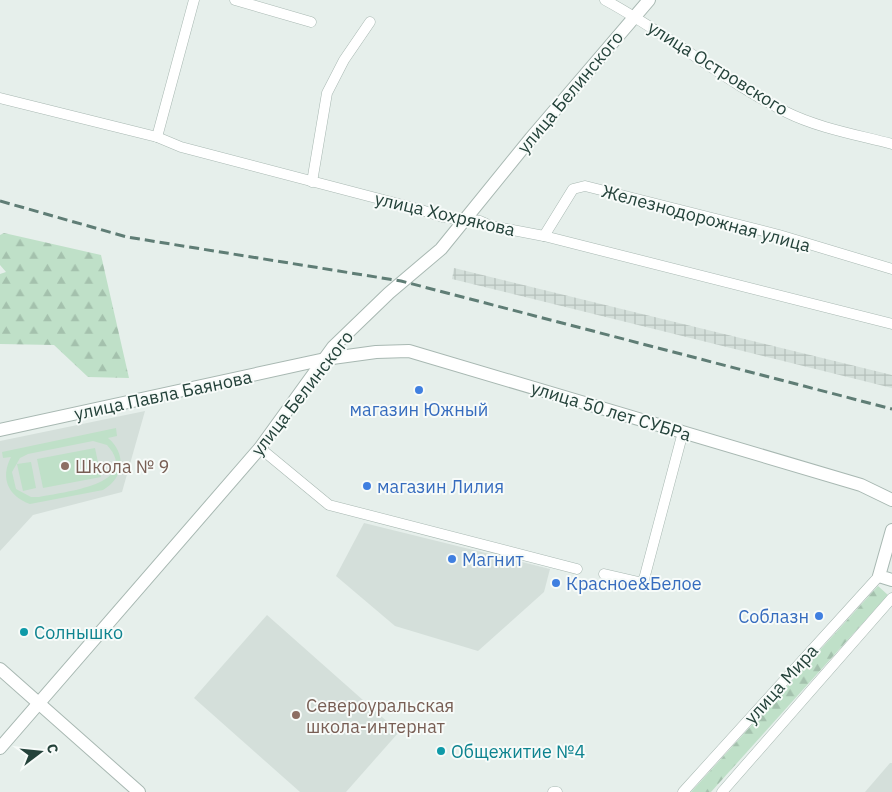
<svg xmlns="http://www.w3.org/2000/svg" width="892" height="792" font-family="'IBM Plex Sans',sans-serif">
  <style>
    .built { fill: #d4dfda }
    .industrial { fill: url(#industrial-grid) }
    .forest { fill: url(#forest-firs) }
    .park { fill: #bfe0c8; fill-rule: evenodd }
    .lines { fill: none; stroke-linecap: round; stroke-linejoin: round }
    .minor-casing { stroke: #a8b8b2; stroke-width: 11 }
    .tertiary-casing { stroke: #a8b8b2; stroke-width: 14 }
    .minor { stroke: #fff; stroke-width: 10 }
    .tertiary { stroke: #fff; stroke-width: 12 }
    .rail { stroke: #5f7d75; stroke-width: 3; stroke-dasharray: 10 5; stroke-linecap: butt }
    .shop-dot { fill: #3f7fe0; stroke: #f7fbf9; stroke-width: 2 }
    .education-dot { fill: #8d6e63; stroke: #f7fbf9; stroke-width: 2 }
    .culture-dot { fill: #0f9aa8; stroke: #f7fbf9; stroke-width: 2 }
    .labels { text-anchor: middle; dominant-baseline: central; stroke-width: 4; stroke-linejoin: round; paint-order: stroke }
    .street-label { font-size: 18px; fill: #24423a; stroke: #f7fbf9 }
    .shop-label { font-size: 18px; fill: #366cbe; stroke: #f7fbf9; text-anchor: start }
    .education-label { font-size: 18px; fill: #785e54; stroke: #f7fbf9; text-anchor: start }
    .culture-label { font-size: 18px; fill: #0d838f; stroke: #f7fbf9; text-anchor: start }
  </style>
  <defs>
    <pattern id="industrial-grid" width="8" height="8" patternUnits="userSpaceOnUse" patternTransform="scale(1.25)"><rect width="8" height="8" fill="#d4dfda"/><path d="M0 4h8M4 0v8" fill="none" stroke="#b6c1bc"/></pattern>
    <pattern id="forest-firs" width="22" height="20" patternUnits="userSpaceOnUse" patternTransform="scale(1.25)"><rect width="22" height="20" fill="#bfe0c8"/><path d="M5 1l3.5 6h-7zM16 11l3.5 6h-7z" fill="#a4c1ad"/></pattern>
  </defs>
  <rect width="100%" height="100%" fill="#e6efeb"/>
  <g class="built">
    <path d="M 145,411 L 122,492 L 33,515 L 0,551 L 0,441 Z"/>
    <path d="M 364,523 L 550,569 L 544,592 L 478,651 L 395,626 L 336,576 Z"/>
    <path d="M 267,615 L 399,732 L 346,792 L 300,792 L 194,698 Z"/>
    <path d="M 890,763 L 892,763 L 892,792 L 865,792 Z"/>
  </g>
  <path class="industrial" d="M 454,268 L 892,375 L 892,388 L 452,279 Z"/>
  <g class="forest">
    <path d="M 4,233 L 101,255 L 129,378 L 88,377 L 54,345 L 0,344 L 0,274 L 6,272 L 0,265 L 0,235 Z"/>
    <path d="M 878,586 L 888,595 L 711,792 L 691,792 Z"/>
  </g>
  <g class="park">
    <path d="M 116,428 L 117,436 L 108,438 C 127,454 124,478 103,490 L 30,504 C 8,496 0,478 11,457 L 3,458 L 2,452 ZM 93,441 L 107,445 C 143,485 62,492 39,497 L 31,497 L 16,489 L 12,472 L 20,458 L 28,454 Z"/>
    <path d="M 95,448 L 101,477 L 43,488 L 37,459 Z"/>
    <path d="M 31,462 L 36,488 L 23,491 L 17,464 Z"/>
  </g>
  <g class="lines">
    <g class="minor-casing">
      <g id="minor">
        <path d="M 235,0 L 311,22"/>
        <path d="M 605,0 C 668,34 723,80 786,112 C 818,128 858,135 892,144"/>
        <path d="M 0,98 L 157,137 L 181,147 L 418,209 L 443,217 L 480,221 L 491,226 L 544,236 L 892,324"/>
        <path d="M 157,137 L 194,0"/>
        <path d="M 312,182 L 327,93 L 344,60 L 370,22"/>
        <path d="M 544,236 L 573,189 L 585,186 L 779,235 L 892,269"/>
        <path d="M 260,448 L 329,505 L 577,569"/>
        <path d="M 604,574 L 643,583 L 683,432"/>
        <path d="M 553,792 L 557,792"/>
        <path d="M 683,792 L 879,576"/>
        <path d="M 722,792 L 892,598"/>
      </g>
    </g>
    <g class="tertiary-casing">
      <g id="tertiary">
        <path d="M 0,430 L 325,359 L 376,352 L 409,351 L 861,485 L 892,500"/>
        <path d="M 892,530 L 879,576 L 892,580"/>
        <path d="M 0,669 L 139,792"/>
        <path d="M 0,748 L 260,448 L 333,347 L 389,293 L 441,249 L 531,138 L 649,0"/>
      </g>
    </g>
    <use href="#minor" class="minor"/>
    <use href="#tertiary" class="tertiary"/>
    <path class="rail" d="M 0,201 L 127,237 L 401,281 L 892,409"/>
  </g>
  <g class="shop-dot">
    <circle cx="419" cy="390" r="5"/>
    <circle cx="367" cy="486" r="5"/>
    <circle cx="452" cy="559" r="5"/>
    <circle cx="556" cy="583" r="5"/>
    <circle cx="819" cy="616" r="5"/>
  </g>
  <g class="education-dot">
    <circle cx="65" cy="466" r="5"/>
    <circle cx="296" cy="715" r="5"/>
  </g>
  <g class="culture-dot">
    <circle cx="24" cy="632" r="5"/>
    <circle cx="441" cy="751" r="5"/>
  </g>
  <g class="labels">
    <g class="street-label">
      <text transform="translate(718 68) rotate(32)">улица Островского</text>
      <text transform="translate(570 92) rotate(-50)">улица Белинского</text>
      <text transform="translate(445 214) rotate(13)">улица Хохрякова</text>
      <text transform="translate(706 218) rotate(15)">Железнодорожная улица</text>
      <text transform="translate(302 393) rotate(-52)">улица Белинского</text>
      <text transform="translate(163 395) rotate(-12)">улица Павла Баянова</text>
      <text transform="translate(611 411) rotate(17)">улица 50 лет СУБРа</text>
      <text transform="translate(781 684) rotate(-48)">улица Мира</text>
    </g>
    <g class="shop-label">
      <text x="419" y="409" text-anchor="middle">магазин Южный</text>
      <text x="377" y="486">магазин Лилия</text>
      <text x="462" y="559">Магнит</text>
      <text x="566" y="583">Красное&amp;Белое</text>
      <text x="809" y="616" text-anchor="end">Соблазн</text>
    </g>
    <g class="education-label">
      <text x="75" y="466">Школа № 9</text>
      <text x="306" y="705">Североуральская<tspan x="306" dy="21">школа-интернат</tspan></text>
    </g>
    <g class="culture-label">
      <text x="34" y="632">Солнышко</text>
      <text x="451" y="751">Общежитие №4</text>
    </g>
  </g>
  <g transform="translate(40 752) rotate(74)" stroke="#f7fbf9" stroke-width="4" paint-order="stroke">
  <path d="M0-4L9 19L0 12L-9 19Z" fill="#24423a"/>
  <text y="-8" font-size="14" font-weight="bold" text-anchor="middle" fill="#24423a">С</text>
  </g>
</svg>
